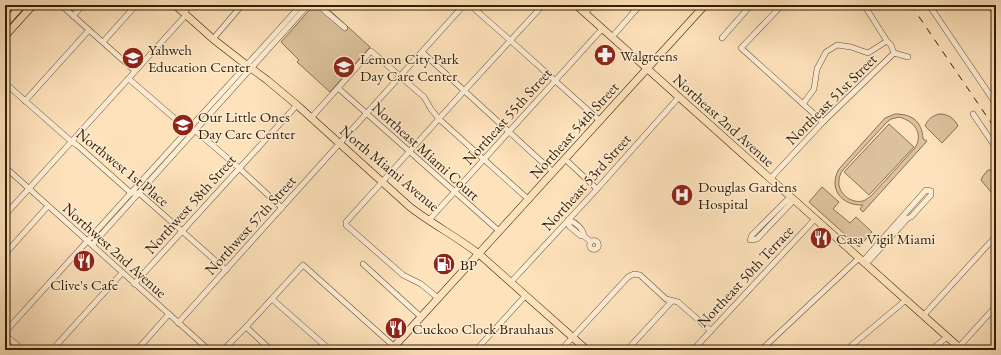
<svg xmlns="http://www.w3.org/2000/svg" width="1001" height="355" font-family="'EB Garamond',serif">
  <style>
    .green { fill: #dbc19c; stroke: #877050; fill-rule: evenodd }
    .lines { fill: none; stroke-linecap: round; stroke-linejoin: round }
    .minor-casing { stroke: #664f32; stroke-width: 6 }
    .major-casing { stroke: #331e04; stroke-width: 8 }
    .minor { stroke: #feecd3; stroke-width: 5 }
    .major { stroke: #fee2bb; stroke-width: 7 }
    .rail { stroke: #331e04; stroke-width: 1; stroke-dasharray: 7 7; stroke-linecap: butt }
    .labels { text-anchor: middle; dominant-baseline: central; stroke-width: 3; stroke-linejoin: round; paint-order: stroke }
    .poi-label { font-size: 15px; fill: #331e04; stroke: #feecd3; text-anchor: start }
    .street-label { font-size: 15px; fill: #331e04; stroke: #feecd3 }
  </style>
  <rect width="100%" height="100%" fill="#fee2bb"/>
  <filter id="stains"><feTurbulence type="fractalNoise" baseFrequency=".005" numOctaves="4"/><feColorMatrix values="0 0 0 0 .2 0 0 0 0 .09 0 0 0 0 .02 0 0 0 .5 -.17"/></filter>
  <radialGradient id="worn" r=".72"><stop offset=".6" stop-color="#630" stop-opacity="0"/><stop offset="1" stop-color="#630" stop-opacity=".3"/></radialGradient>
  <g class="green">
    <path d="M 314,5 L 324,5 L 370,47 L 330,92 L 297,62 L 299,60 L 281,42 Z"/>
    <path d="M 895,114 C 912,114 922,121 923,139 L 927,141 L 863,212 L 860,209 L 863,205 C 841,206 828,188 839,169 L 885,118 ZM 899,117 C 914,121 924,133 915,148 L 871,196 C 869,197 866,200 863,201 C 851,204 837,193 839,180 C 839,177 841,173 842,171 L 887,122 L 891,119 Z"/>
    <path d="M 939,114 C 948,114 954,118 958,126 L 942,143 L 925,126 C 928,119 932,116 939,114 Z"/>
    <path d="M 889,124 L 914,147 L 869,195 L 844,172 Z"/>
    <path d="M 988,170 L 991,170 L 996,171 C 996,180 997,186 991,192 L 981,180 L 983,176 Z"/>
    <path d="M 822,187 L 839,202 L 833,209 L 850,223 L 856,217 L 872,232 L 859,247 L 809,202 Z"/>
  </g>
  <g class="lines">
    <g class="minor-casing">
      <g id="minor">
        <path d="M 61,5 L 135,71"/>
        <path d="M 318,5 L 345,28"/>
        <path d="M 470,5 L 511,41 L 600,121"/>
        <path d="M 629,5 L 635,11"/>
        <path d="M 782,5 L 741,48 L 823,122"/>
        <path d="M 864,5 L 887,41 L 891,45 L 894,53"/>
        <path d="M 929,5 L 996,104"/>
        <path d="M 184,13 L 190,5"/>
        <path d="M 585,13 L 592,5"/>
        <path d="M 73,16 L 83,5"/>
        <path d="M 612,37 L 640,5"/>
        <path d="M 722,38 L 751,5"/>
        <path d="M 213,39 L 242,5"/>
        <path d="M 103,42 L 136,5"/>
        <path d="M 422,52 L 553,172"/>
        <path d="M 894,53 L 908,57"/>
        <path d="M 129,79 L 188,130 L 195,131 L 197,132 L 239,168 L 282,208"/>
        <path d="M 5,83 L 72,142 L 77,145 L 131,193 L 139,193 L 226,270"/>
        <path d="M 338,88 L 499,231"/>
        <path d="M 25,101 L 89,30"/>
        <path d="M 803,104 L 814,89 L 817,69 L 826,52 L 837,45 L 851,47 L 868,53 L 887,41"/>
        <path d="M 973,114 L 996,148"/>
        <path d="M 311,118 L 371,51 L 424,97 L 431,109 L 439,119 L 528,199"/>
        <path d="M 565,159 L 597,189"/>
        <path d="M 5,167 L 209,350"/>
        <path d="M 770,179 L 823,122 L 894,53"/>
        <path d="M 790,197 L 752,235 L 750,240 L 757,239 L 794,200"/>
        <path d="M 5,215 L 186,15"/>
        <path d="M 429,220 L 602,29"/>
        <path d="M 568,220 L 569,226 L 581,236 L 584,236 L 591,242"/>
        <path d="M 568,220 C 575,222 583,228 584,236"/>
        <circle cx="594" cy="245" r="4.5"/>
        <path d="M 92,245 L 308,5"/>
        <path d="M 5,254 L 48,206"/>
        <path d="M 863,261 L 926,190 L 931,191 L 931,195 L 911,217 L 908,218 L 866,264"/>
        <path d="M 363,264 L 421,317"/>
        <path d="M 511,282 L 597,189 L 679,97"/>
        <path d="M 134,284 L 297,105"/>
        <path d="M 438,298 L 421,284 L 403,275 L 346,225 L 346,222 L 464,91 L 543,5"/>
        <path d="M 272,299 L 330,350"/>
        <path d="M 923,316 L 996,236"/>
        <path d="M 178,323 L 464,5"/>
        <path d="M 246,327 L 271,350"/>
        <path d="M 5,332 L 301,5"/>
        <path d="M 5,335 L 23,350"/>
        <path d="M 959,347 L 996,306"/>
        <path d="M 52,350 L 122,273"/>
        <path d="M 137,350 L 169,314"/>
        <path d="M 223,350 L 246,327 L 303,265 L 398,350"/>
        <path d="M 476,350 L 526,295"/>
        <path d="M 561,350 L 628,277 L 634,274 L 640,275 L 666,299 L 678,302 L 711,331"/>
        <path d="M 627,350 L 672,301"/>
        <path d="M 693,350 L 815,219"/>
        <path d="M 761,350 L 859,258"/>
        <path d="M 846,350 L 906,300"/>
        <path d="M 931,350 L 947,337"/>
      </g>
    </g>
    <g class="major-casing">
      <g id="major">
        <path d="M 175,5 L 213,39 L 240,60 L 267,80 L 297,105 L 410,207 C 432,224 457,237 479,254 L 587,350"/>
        <path d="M 576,5 L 962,350"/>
        <path d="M 991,5 L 996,13"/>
        <path d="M 5,24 L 22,5"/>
        <path d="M 5,36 L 33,5"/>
        <path d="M 391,350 L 705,5"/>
      </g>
    </g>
    <use href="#minor" class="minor"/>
    <use href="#major" class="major"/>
    <path class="rail" d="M 911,5 L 996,130"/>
  </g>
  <defs>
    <g id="pharmacy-disc" transform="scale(1.15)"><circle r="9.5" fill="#8f2418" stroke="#feecd3"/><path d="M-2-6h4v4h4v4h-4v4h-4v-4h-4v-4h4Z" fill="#fff"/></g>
    <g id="school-disc" transform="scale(1.15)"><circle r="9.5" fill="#8f2418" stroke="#feecd3"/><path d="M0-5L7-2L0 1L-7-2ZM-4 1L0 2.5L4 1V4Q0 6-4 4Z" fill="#fff"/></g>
    <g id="hospital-disc" transform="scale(1.15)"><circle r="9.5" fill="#8f2418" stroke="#feecd3"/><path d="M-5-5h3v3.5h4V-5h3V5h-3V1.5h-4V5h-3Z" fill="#fff"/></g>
    <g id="restaurant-disc" transform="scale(1.15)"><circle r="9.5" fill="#8f2418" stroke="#feecd3"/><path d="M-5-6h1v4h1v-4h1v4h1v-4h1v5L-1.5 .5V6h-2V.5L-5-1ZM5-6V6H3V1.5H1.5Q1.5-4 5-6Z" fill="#fff"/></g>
    <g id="fuel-disc" transform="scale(1.15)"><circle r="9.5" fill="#8f2418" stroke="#feecd3"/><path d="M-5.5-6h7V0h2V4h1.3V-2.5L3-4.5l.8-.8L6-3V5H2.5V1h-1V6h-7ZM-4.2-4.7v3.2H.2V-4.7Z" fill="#fff"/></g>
  </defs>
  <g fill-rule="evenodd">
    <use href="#pharmacy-disc" x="605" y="55"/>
    <use href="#school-disc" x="133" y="58"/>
    <use href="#school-disc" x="344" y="67"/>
    <use href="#school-disc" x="183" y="125"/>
    <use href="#hospital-disc" x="682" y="195"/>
    <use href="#restaurant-disc" x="821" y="238"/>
    <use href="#restaurant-disc" x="84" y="261"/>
    <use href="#fuel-disc" x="444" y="264"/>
    <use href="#restaurant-disc" x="396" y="328"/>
  </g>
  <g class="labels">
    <g class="poi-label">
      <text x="148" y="49">Yahweh<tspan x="148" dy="17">Education Center</tspan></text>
      <text x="620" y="55">Walgreens</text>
      <text x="360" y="58">Lemon City Park<tspan x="360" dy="17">Day Care Center</tspan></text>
      <text x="198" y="116">Our Little Ones<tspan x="198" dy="17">Day Care Center</tspan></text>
      <text x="698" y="186">Douglas Gardens<tspan x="698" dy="17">Hospital</tspan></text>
      <text x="836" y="238">Casa Vigil Miami</text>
      <text x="460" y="264">BP</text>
      <text x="84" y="284" text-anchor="middle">Clive's Cafe</text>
      <text x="412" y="328">Cuckoo Clock Brauhaus</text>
    </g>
    <g class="street-label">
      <text transform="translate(831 99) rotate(-45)">Northeast 51st Street</text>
      <text transform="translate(507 116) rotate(-48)">Northeast 55th Street</text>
      <text transform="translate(724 120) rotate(42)">Northeast 2nd Avenue</text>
      <text transform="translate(574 130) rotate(-48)">Northeast 54th Street</text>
      <text transform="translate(426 151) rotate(42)">Northeast Miami Court</text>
      <text transform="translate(123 167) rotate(39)">Northwest 1st Place</text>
      <text transform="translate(390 168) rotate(40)">North Miami Avenue</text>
      <text transform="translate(586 182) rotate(-48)">Northeast 53rd Street</text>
      <text transform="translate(190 204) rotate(-48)">Northwest 58th Street</text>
      <text transform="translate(250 225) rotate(-48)">Northwest 57th Street</text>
      <text transform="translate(115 250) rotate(42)">Northwest 2nd Avenue</text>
      <text transform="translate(745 276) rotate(-47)">Northeast 50th Terrace</text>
    </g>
  </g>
  <rect width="1001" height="355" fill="none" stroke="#fee2bb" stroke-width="20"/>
  <rect x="6" y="6" width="989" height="343" fill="none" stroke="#331e04" stroke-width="2"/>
  <rect x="10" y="10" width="981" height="335" fill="none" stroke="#331e04"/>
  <rect width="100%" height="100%" filter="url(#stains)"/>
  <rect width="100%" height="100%" fill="url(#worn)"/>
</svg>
